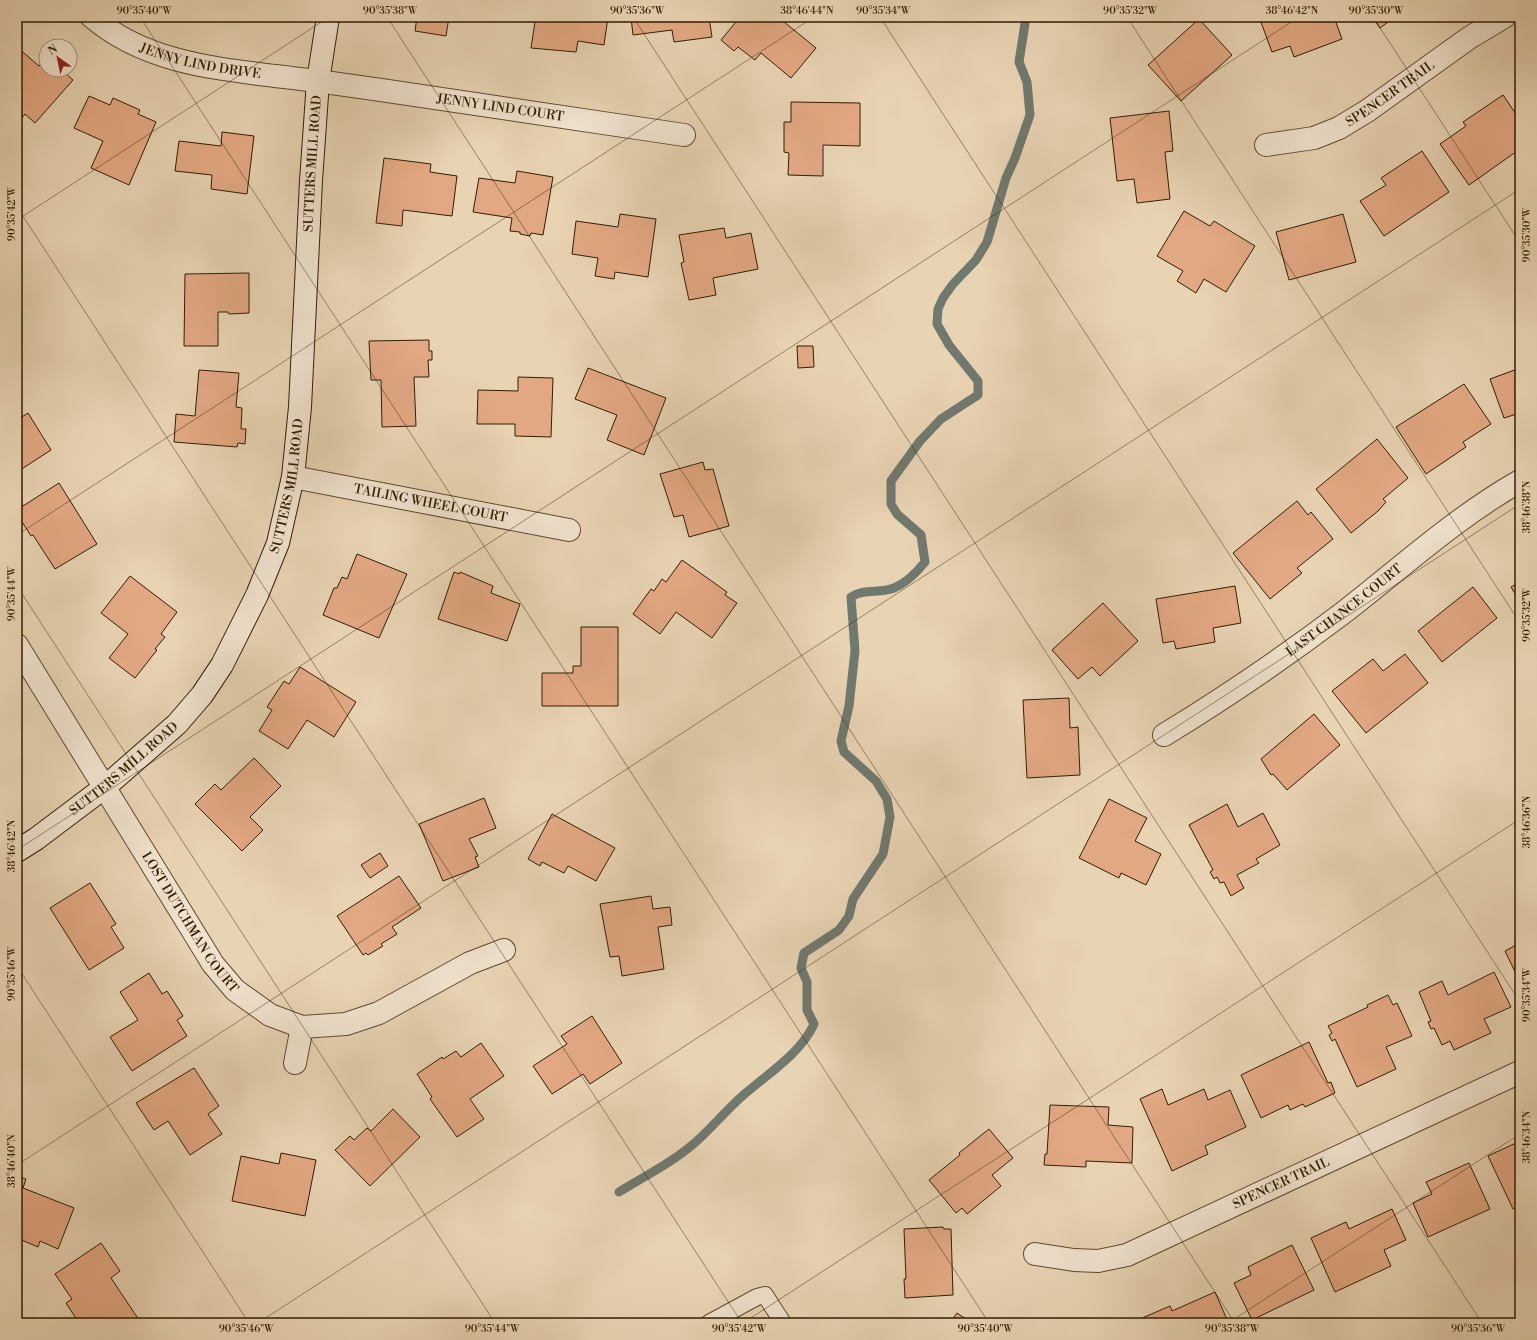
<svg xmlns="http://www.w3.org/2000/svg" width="1537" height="1340" font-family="'Libre Bodoni',serif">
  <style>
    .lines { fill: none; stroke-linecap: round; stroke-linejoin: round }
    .stream { stroke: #70796e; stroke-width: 9 }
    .building { fill: #e2a883; stroke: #311e02 }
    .lane-casing { stroke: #5f4b2e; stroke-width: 18 }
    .street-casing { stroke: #5f4b2e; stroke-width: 24 }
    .secondary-casing { stroke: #311e02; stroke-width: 24 }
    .lane { stroke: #f0e2ce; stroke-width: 16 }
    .street { stroke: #f0e2ce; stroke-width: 22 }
    .secondary { stroke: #f0e2ce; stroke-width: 22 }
    .ticks { fill: none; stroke: #311e02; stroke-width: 1; stroke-opacity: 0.45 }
    .labels { text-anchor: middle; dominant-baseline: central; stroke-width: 4; stroke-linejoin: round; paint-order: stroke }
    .street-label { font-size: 13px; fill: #311e02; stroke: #f0e2ce }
    .neatline { fill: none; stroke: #311e02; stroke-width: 1.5 }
    .ticks-label { font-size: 10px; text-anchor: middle; fill: #311e02 }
  </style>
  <rect width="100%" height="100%" fill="#e8d3b3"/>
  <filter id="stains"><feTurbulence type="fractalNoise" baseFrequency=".005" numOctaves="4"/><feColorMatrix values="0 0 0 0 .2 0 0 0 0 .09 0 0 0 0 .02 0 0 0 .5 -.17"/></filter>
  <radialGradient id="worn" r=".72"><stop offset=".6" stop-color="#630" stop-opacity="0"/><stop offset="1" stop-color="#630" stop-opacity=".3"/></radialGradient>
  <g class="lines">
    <path class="stream" d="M 619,1192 C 645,1176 675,1161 698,1140 C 712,1127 725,1112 739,1099 C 763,1077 801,1054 814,1024 L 807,1010 L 807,982 L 801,968 L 804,953 L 839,930 L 849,916 L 853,899 L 883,854 L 890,817 L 887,799 L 876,781 L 844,752 L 841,741 L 849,706 L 855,651 L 851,597 C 865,588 879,594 894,588 C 906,583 917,572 925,562 L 921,535 L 897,514 L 891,504 L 891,481 L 920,441 L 941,419 L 978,395 L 978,381 L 949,345 L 937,324 L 938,309 L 943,298 L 953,284 L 976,260 L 987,242 L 1006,178 L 1015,158 L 1030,115 L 1027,82 L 1019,62 L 1026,17"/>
  </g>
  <g class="building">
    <path d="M 249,17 L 275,17 L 274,20 L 269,19 L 269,21 Z"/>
    <path d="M 417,17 L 449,17 L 446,36 L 415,31 Z"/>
    <path d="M 532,17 L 608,17 L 604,45 L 578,41 L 576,52 L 531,48 L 535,22 L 531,21 Z"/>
    <path d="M 631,17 L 709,17 L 712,37 L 674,42 L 672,30 L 633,35 Z"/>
    <path d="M 740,17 L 778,17 L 816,48 L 791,78 L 761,53 L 755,60 L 738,47 L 734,51 L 721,40 Z"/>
    <path d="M 1259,17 L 1334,17 L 1342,39 L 1294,57 L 1290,46 L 1272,52 Z"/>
    <path d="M 1372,17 L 1395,17 L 1380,28 Z"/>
    <path d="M 1199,19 L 1232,55 L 1181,101 L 1148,65 Z"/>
    <path d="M 17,47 L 39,66 L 46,58 L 46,70 L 62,70 L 73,80 L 35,123 L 25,114 L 22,118 L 17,113 Z"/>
    <path d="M 1503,95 L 1520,120 L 1520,149 L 1469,185 L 1440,144 L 1466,126 L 1463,122 Z"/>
    <path d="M 89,96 L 110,105 L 113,98 L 140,110 L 138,114 L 156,122 L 129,185 L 91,168 L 103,141 L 74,128 Z"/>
    <path d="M 791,102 L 860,103 L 860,146 L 823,145 L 823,176 L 788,175 L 789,153 L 784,152 L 784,122 L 791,122 Z"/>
    <path d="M 1169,111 L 1173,151 L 1165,152 L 1170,199 L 1137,203 L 1134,179 L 1117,181 L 1110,118 Z"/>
    <path d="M 222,132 L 254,136 L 247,194 L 211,189 L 212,175 L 175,171 L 179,141 L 221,146 Z"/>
    <path d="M 1422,151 L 1449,192 L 1384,236 L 1360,201 L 1386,185 L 1381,178 Z"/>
    <path d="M 384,158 L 431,164 L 430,172 L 457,176 L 452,216 L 403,210 L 402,226 L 376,223 Z"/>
    <path d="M 517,171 L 553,177 L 543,235 L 531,233 L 530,236 L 520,234 L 520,232 L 510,231 L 512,218 L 473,212 L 479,178 L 515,183 Z"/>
    <path d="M 1184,211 L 1210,226 L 1214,221 L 1255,246 L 1226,292 L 1204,279 L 1196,293 L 1177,281 L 1183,271 L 1157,256 Z"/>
    <path d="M 620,214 L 656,219 L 648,277 L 615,272 L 614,279 L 595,276 L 598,258 L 572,254 L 576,221 L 618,227 Z"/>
    <path d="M 1343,214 L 1356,262 L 1289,280 L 1276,232 Z"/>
    <path d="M 724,228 L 726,238 L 751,233 L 758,269 L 713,278 L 716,295 L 689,300 L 681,263 L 684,262 L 679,235 Z"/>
    <path d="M 249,273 L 249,313 L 229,314 L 228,312 L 218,312 L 218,346 L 184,346 L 185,274 Z"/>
    <path d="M 429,340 L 429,351 L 432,351 L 432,360 L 428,360 L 429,377 L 414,377 L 416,426 L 382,427 L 381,380 L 371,380 L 369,341 Z"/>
    <path d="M 797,346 L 813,346 L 814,367 L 798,368 Z"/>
    <path d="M 588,368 L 666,398 L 644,455 L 607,440 L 617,415 L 575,399 Z"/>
    <path d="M 1520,368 L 1520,413 L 1504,418 L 1490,379 Z"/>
    <path d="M 199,370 L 239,373 L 236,407 L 242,408 L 241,429 L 246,429 L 245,444 L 238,443 L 237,447 L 174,442 L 176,414 L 195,416 Z"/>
    <path d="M 518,377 L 553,378 L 551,437 L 515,436 L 515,424 L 477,424 L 478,390 L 518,391 Z"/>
    <path d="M 1464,384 L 1491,424 L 1463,442 L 1466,447 L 1426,474 L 1396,427 Z"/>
    <path d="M 28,413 L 51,450 L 17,472 L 17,420 Z"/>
    <path d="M 1377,439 L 1408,478 L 1383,499 L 1386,502 L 1378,511 L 1351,533 L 1316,489 Z"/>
    <path d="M 703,462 L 705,470 L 713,469 L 729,526 L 689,537 L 683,515 L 674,517 L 660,474 Z"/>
    <path d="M 59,483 L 97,544 L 55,569 L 33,535 L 31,536 L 17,514 L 17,507 L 22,504 L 23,506 Z"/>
    <path d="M 1297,501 L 1308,515 L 1311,512 L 1333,539 L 1297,568 L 1302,573 L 1270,599 L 1233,553 Z"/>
    <path d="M 357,554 L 407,574 L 379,638 L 323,615 L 334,588 L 337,588 L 342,577 L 347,579 Z"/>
    <path d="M 682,560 L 727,592 L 725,595 L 737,603 L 712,638 L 676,612 L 660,634 L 633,614 L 651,589 L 654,591 L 662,579 L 666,582 Z"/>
    <path d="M 454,572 L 459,574 L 460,572 L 493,586 L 491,593 L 520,604 L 507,641 L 438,619 Z"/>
    <path d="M 130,576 L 177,612 L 161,634 L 165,637 L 155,649 L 157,650 L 135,678 L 109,658 L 128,634 L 101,613 Z"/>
    <path d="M 1520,582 L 1520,602 L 1511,587 Z"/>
    <path d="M 1235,586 L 1241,623 L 1213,628 L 1215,642 L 1176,649 L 1174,641 L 1163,643 L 1156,599 Z"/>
    <path d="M 1473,587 L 1497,618 L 1442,662 L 1418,631 Z"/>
    <path d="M 1103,603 L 1138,641 L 1100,676 L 1092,667 L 1078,679 L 1052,650 Z"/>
    <path d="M 581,627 L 618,627 L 618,706 L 542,706 L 542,673 L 573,673 L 573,666 L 581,666 Z"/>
    <path d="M 1405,654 L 1428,683 L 1366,733 L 1332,691 L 1373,659 L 1383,671 Z"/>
    <path d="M 300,667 L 356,702 L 334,737 L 307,720 L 288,749 L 259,731 L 272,710 L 267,707 L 284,681 L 289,684 Z"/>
    <path d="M 1069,698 L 1070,728 L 1078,727 L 1080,775 L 1027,778 L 1023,700 Z"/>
    <path d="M 1314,714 L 1340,745 L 1287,790 L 1273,774 L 1271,775 L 1261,759 Z"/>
    <path d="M 254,758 L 281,786 L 250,817 L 263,830 L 242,851 L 195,804 L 215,784 L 221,790 Z"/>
    <path d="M 484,798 L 496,828 L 469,839 L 478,856 L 475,857 L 479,867 L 443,881 L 419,824 Z"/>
    <path d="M 1109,799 L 1147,818 L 1135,841 L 1161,854 L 1146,885 L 1121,873 L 1119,878 L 1079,858 Z"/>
    <path d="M 1227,804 L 1238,827 L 1263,813 L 1280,845 L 1256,859 L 1259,863 L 1237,875 L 1244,888 L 1231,896 L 1224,882 L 1220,883 L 1217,877 L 1214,879 L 1210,872 L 1213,870 L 1189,825 Z"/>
    <path d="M 552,814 L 615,848 L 596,881 L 568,866 L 564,873 L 542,862 L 540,866 L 528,859 Z"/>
    <path d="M 380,853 L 388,866 L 370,878 L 361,865 Z"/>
    <path d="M 399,876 L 421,908 L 392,927 L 397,934 L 381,944 L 383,946 L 368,955 L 366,953 L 363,955 L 337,916 Z"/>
    <path d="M 90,883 L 116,924 L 111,927 L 124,948 L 89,970 L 50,908 Z"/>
    <path d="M 651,896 L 653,909 L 670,907 L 672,925 L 658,927 L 664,969 L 622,976 L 619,956 L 610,957 L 600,904 Z"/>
    <path d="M 1520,943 L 1520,982 L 1505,951 Z"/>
    <path d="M 1494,972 L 1511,1007 L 1484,1019 L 1491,1033 L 1454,1050 L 1450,1041 L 1442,1045 L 1434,1028 L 1431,1029 L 1428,1022 L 1431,1021 L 1419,992 L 1442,981 L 1448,995 Z"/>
    <path d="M 149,973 L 162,994 L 167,991 L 183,1016 L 177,1020 L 187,1036 L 132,1071 L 110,1037 L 138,1020 L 120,992 Z"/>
    <path d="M 1388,995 L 1393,1005 L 1397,1003 L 1412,1036 L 1386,1047 L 1396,1069 L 1357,1087 L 1335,1039 L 1332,1041 L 1329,1035 L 1332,1033 L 1328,1026 L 1368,1007 L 1367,1005 Z"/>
    <path d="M 592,1016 L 622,1063 L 590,1084 L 583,1074 L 552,1094 L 533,1066 L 567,1044 L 561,1036 Z"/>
    <path d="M 1309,1042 L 1328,1083 L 1331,1082 L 1335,1093 L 1305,1107 L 1303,1104 L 1290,1110 L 1288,1105 L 1261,1118 L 1241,1075 Z"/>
    <path d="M 481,1043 L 504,1076 L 470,1099 L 484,1119 L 457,1137 L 430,1099 L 432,1097 L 417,1074 L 442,1057 L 443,1059 L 456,1051 L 461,1057 Z"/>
    <path d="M 194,1068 L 219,1106 L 208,1114 L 222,1134 L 190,1155 L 168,1121 L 154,1130 L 136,1103 Z"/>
    <path d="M 1162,1089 L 1168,1105 L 1204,1089 L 1208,1100 L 1230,1090 L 1246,1127 L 1205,1146 L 1208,1154 L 1172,1171 L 1140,1099 Z"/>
    <path d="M 1050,1105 L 1109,1107 L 1108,1125 L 1133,1127 L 1132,1163 L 1086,1161 L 1086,1167 L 1044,1165 L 1045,1154 L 1047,1154 Z"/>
    <path d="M 393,1109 L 420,1137 L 370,1186 L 335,1150 L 350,1136 L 354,1140 L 367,1128 L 371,1131 Z"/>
    <path d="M 989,1129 L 1013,1158 L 992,1175 L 1001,1186 L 967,1214 L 962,1208 L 956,1213 L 929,1180 L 960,1155 L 959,1153 Z"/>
    <path d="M 1520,1141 L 1520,1206 L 1513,1209 L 1488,1156 Z"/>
    <path d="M 281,1153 L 316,1160 L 305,1216 L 232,1201 L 241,1156 L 279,1164 Z"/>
    <path d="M 1469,1163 L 1490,1209 L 1428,1237 L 1413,1203 L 1432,1194 L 1426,1182 Z"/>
    <path d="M 17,1176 L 26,1179 L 23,1188 L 74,1208 L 58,1249 L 40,1241 L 38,1247 L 17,1238 Z"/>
    <path d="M 1392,1209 L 1406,1240 L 1384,1250 L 1391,1266 L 1335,1292 L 1311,1238 L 1346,1222 L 1349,1229 Z"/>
    <path d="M 943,1227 L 944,1229 L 951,1229 L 953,1295 L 905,1298 L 904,1279 L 906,1279 L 904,1229 Z"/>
    <path d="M 101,1243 L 120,1271 L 111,1278 L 141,1323 L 79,1323 L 66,1303 L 72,1299 L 55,1274 Z"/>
    <path d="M 1292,1245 L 1314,1290 L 1252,1320 L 1234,1283 L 1251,1275 L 1248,1267 Z"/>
    <path d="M 1215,1292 L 1228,1322 L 1227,1323 L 1133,1322 L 1170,1306 L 1172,1311 Z"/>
    <path d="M 957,1313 L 972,1323 L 950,1323 Z"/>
  </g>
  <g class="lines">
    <g class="lane-casing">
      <path id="lane" d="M 709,1323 L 757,1297 L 765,1295 L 783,1323"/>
    </g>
    <g class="street-casing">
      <g id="street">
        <path id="s1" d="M 92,17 C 143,61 211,68 275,76 C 311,80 346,85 381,90 C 482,105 583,120 684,135"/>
        <path id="s2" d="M 1266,145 L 1314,138 L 1339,128 L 1367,111 L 1469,38 L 1504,17"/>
        <path id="s3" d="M 293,477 L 569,530"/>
        <path id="s4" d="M 17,645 L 213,964 L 235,990 L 270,1015 L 302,1027 L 346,1024 L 379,1013 L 470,963 L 504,950"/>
        <path id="s5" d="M 1164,735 C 1226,697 1285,657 1343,613 C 1401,568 1455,518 1520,481"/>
        <path d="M 295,1063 L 302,1027"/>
        <path id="s6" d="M 1035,1254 L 1074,1260 L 1098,1261 L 1127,1255 L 1520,1072"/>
      </g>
    </g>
    <g class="secondary-casing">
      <g id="secondary">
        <path id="s7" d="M 17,851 L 36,839 L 105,787 L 177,724 L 202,695 L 222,665 L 257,595 L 278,543 L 293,477 L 300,407 L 311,181 L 318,81 L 328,17"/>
      </g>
    </g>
    <use href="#lane" class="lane"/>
    <use href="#street" class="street"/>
    <use href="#secondary" class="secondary"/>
  </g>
  <path class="ticks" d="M 140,17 L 989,1323M 387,17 L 1235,1323M 633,17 L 1482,1323M 880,17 L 1520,1002M 1127,17 L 1520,623M 1373,17 L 1520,243M 17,207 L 742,1323M 17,220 L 329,17M 17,535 L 814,17M 17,586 L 495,1323M 17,850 L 1299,17M 17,966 L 249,1323M 17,1165 L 1520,189M 258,1323 L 1520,504M 743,1323 L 1520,819M 1228,1323 L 1520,1134"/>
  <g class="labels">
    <g class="street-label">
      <text stroke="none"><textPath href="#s1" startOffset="119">JENNY LIND DRIVE</textPath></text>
      <text stroke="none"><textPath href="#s2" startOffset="137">SPENCER TRAIL</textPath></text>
      <text stroke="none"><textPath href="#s1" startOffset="423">JENNY LIND COURT</textPath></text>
      <text stroke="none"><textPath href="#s7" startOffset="795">SUTTERS MILL ROAD</textPath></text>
      <text stroke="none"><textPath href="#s7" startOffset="471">SUTTERS MILL ROAD</textPath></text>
      <text stroke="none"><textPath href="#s3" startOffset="140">TAILING WHEEL COURT</textPath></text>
      <text stroke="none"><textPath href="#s5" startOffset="219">LAST CHANCE COURT</textPath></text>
      <text stroke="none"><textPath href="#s7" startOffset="135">SUTTERS MILL ROAD</textPath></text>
      <text stroke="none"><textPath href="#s4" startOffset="327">LOST DUTCHMAN COURT</textPath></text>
      <text stroke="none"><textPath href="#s6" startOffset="263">SPENCER TRAIL</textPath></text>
    </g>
  </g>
  <rect width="1537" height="1340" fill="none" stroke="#e8d3b3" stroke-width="44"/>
  <g transform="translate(58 58) rotate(327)"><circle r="19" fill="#f0e2ce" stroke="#a4947c"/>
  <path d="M0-3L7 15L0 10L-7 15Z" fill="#8f2418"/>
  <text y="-6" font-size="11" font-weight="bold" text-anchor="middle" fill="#311e02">N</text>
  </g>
  <rect x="22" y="22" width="1493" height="1296" class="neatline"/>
  <g class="ticks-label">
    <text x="144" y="14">90°35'40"W</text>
    <text x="390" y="14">90°35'38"W</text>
    <text x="637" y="14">90°35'36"W</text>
    <text x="807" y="14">38°46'44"N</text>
    <text x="883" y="14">90°35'34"W</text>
    <text x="1130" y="14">90°35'32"W</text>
    <text x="1292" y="14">38°46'42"N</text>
    <text x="1376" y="14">90°35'30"W</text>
    <text transform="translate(11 214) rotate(-90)" y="4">90°35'42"W</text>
    <text transform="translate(1526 235) rotate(-90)" y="4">90°35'30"W</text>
    <text transform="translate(1526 507) rotate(-90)" y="4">38°46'38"N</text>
    <text transform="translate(11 594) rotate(-90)" y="4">90°35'44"W</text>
    <text transform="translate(1526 615) rotate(-90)" y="4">90°35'32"W</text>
    <text transform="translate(1526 822) rotate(-90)" y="4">38°46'36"N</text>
    <text transform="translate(11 846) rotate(-90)" y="4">38°46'42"N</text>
    <text transform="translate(11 974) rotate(-90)" y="4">90°35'46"W</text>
    <text transform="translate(1526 995) rotate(-90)" y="4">90°35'34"W</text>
    <text transform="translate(1526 1137) rotate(-90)" y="4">38°46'34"N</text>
    <text transform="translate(11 1161) rotate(-90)" y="4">38°46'40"N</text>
    <text x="246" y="1332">90°35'46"W</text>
    <text x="492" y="1332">90°35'44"W</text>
    <text x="739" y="1332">90°35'42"W</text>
    <text x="985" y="1332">90°35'40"W</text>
    <text x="1232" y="1332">90°35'38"W</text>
    <text x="1478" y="1332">90°35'36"W</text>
  </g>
  <rect width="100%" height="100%" filter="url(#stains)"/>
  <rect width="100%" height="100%" fill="url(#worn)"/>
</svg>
